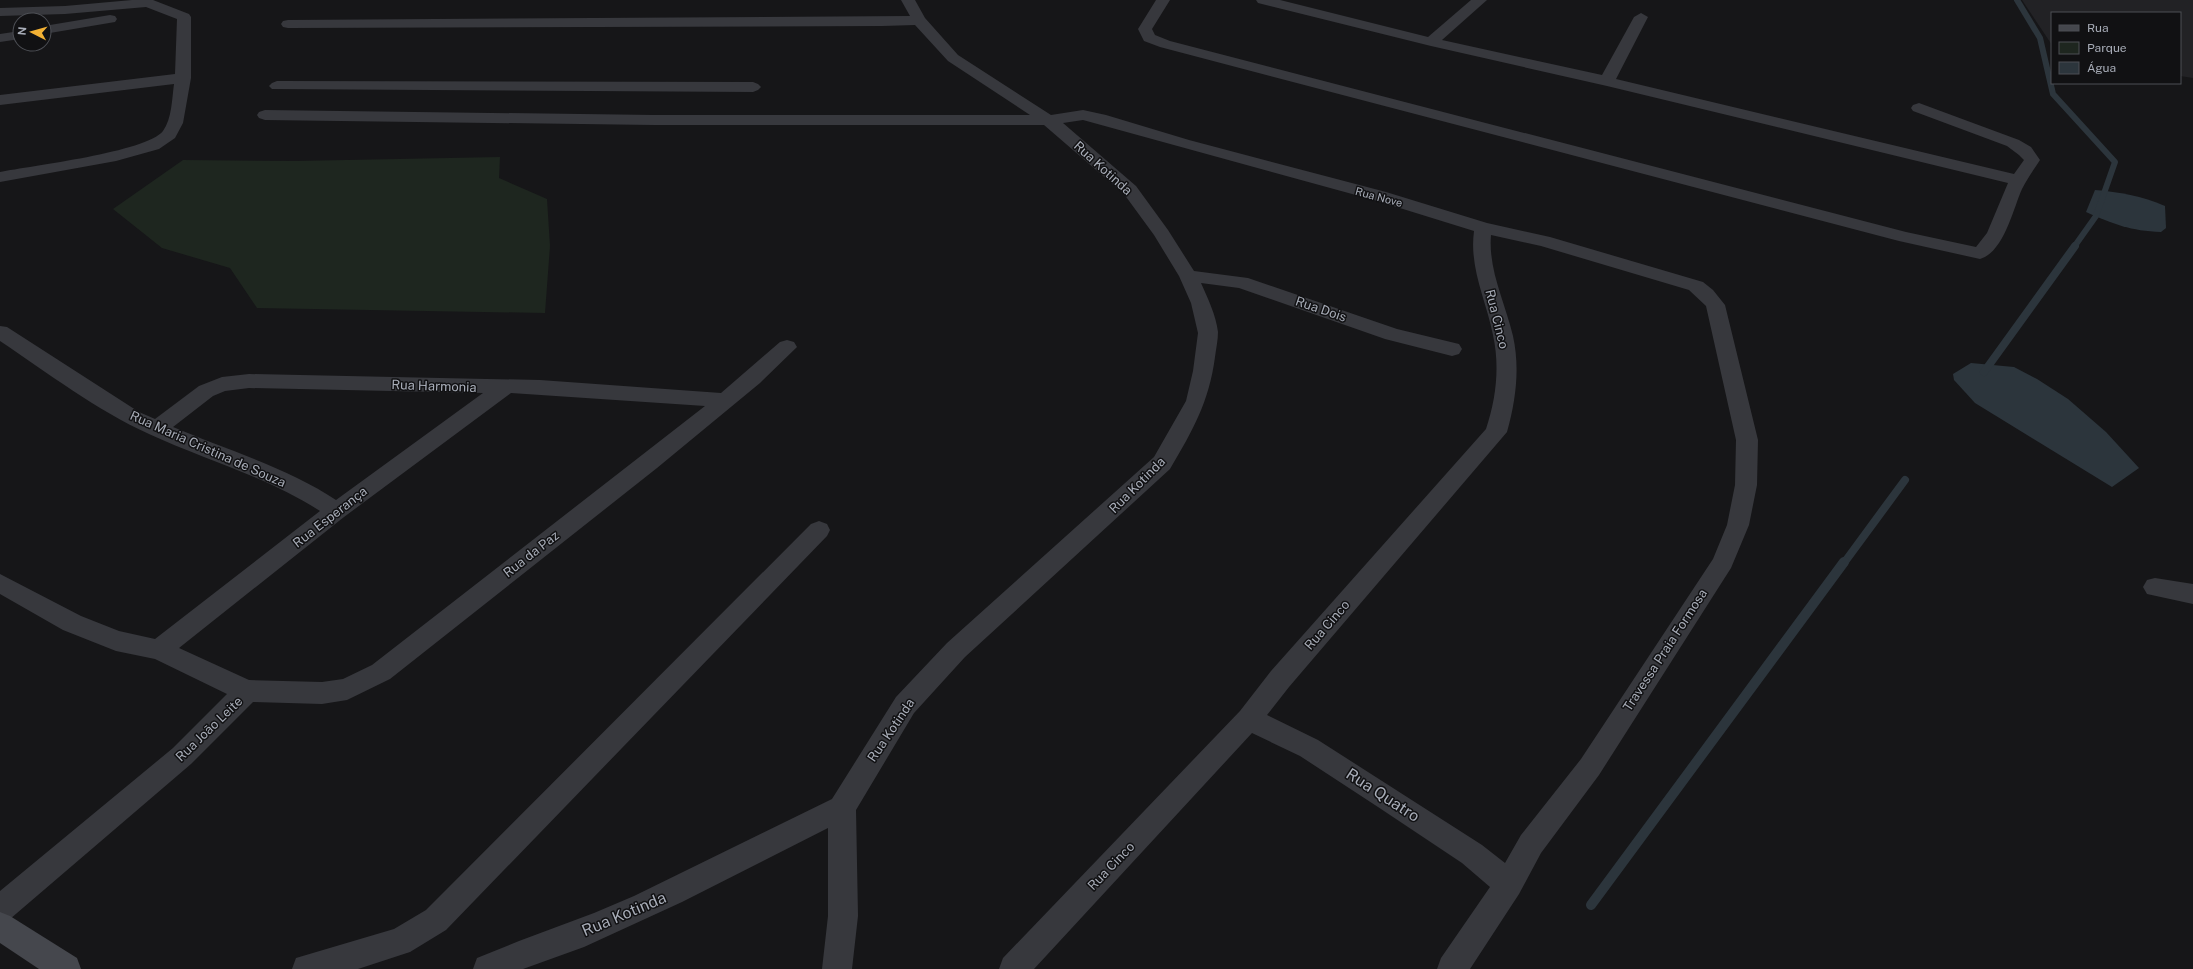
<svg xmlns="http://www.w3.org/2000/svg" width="2193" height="969" font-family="'Public Sans',sans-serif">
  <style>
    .built { fill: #222225 }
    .green { fill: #1e261f }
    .water { fill: #2c353c }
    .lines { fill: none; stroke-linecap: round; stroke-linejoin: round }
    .stream-far2 { stroke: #2c353c; stroke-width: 6 }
    .stream-far1 { stroke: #2c353c; stroke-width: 8 }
    .stream { stroke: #2c353c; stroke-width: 10 }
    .minor { fill: #37383d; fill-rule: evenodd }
    .secondary { fill: #45474d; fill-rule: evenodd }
    .labels { text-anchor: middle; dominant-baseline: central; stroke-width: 3; stroke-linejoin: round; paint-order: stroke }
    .far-street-label { font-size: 11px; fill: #a8adb8; stroke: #111113 }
    .street-label { font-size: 13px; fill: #a8adb8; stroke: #111113 }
    .near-street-label { font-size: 16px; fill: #a8adb8; stroke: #111113 }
  </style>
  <rect width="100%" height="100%" fill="#161618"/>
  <path class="built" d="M 2022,0 L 2193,0 L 2193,78 L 2180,76 L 2180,13 L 2052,13 L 2052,45 Z"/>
  <path class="green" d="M 500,157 L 499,178 L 547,199 L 550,246 L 545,313 L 257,308 L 230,268 L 162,248 L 113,209 L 183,160 L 296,161 Z"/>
  <g class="water">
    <path d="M 2095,190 C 2119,192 2142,196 2165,206 L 2166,228 L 2161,232 C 2131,231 2113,224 2086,212 Z"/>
    <path d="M 1971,363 L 2014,367 L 2037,379 L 2068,399 L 2106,432 L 2139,468 L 2112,487 L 1975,403 L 1954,380 L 1953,374 Z"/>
  </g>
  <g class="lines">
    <path class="stream-far2" d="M 2017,0 L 2040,38 L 2053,94 L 2115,162 L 2096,216 L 2074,247"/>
    <g class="stream-far1">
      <path d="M 1984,372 L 2075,246"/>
      <path d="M 1844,563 L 1905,480"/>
    </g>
    <path class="stream" d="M 1591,905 L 1844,562"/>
    <g class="minor">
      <path d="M 132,0 L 153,0 L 189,14 L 191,17 L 191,78 L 183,123 L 175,138 L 159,149 L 116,161 L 0,182 L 0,172 C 30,166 147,152 163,131 C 172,119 172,98 174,84 L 0,105 L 0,95 L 175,74 L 177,19 L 146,7 L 65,14 L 0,16 L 0,8 L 65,6 Z"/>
      <path d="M 901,0 L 915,0 L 925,18 L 958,55 L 1051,115 L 1083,110 L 1106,115 L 1189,140 L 1386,192 L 1487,223 L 1550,237 L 1703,282 L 1713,290 L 1725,305 L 1758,440 L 1757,485 L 1749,525 L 1731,568 L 1599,775 L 1541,853 L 1519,894 L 1470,969 L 1437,969 L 1441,958 L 1490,887 L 1462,863 L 1378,807 L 1300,756 L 1252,733 L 1034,969 L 999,969 L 1003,958 L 1240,711 L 1271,671 L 1486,429 C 1496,399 1500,367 1493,335 C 1486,300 1469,268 1474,231 L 1374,200 L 1083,120 L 1063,123 L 1136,186 L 1168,230 L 1194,271 L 1248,278 L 1397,329 L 1459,344 L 1462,349 L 1459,354 L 1452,356 L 1385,339 L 1239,288 L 1201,283 C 1208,299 1216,315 1218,332 C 1218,340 1216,349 1215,357 C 1209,402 1193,430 1170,469 L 965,657 L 914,713 L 856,810 L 858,916 L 852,969 L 822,969 L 828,916 L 828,828 L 682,902 L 584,947 L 523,969 L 473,969 L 477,958 L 519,941 L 594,913 L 634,896 L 832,799 L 896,697 L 947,643 L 1154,457 L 1186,401 L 1193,371 L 1198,333 L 1191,303 L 1179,276 L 1154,235 L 1124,194 L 1044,125 L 654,125 L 265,120 L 259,118 L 257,115 L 259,112 L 265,110 L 654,115 L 1030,115 L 948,61 L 915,25 L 882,26 L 288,28 L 283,27 L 281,24 L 283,21 L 288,20 L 910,16 ZM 1491,235 L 1541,246 L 1689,290 L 1706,306 L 1736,440 L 1735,485 L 1727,525 L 1713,559 L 1581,759 L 1521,835 L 1505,863 L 1482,845 L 1318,740 L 1267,715 L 1289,687 L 1507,432 C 1516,400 1520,368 1513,336 C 1505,302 1488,270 1491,235 Z"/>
      <path d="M 1156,0 L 1170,0 L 1152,29 L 1155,35 L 1170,41 L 1906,232 L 1976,247 L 1987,233 L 2008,183 L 1607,86 L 1431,46 L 1258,3 L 1256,0 L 1280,0 L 1428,37 L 1471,0 L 1487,0 L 1442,40 L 1602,75 L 1634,17 L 1641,13 L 1648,17 L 1616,79 L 2014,174 L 2024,160 L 2019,155 L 2007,146 L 1913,111 L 1911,108 L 1913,105 L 1919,103 L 2019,140 L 2031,147 L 2040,160 C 2034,169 2027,179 2022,189 C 2013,209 2004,252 1980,259 L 1899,241 L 1160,47 L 1144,41 L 1138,29 Z"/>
      <path d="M 110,15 L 115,16 L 117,19 L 115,22 L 44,34 L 44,26 Z"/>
      <path d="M 20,31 L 20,39 L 0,42 L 0,34 Z"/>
      <path d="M 277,81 L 753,82 L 758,84 L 761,87 L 758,90 L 753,92 L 272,89 L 269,86 L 272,83 Z"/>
      <path d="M 0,326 L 7,327 L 139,412 L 155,419 L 199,386 L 222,377 L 249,374 L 540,380 L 721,393 L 780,342 L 787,340 L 794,342 L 797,347 L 760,383 L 657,468 L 390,679 L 347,700 L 322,704 L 253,702 L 191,764 L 10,919 L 0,923 L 0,891 L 173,748 L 227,694 L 155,659 L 116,651 L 63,630 L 0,594 L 0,574 L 81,616 L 119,631 L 155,639 L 320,511 C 268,477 205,460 149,434 C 96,410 48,373 0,341 ZM 249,388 L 483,393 L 336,500 C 290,469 225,449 173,427 L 213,396 L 225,391 ZM 511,393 L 705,406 L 372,665 L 343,679 L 322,682 L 249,680 L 179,648 L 344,517 Z"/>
      <path d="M 819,521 L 827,524 L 830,530 L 827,536 L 446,930 L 410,952 L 358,969 L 292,969 L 296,958 L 394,929 L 426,910 L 811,524 Z"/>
      <path d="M 2155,578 L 2193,584 L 2193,604 L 2147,594 L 2143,587 L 2147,580 Z"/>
    </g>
    <path class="secondary" d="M 0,912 L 10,916 L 77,958 L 81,969 L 39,969 L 0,943 Z"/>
  </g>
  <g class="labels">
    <g class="far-street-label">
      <text transform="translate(1379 197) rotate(15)">Rua Nove</text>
    </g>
    <g class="street-label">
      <text transform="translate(1103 168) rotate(42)">Rua Kotinda</text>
      <text transform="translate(1321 309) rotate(19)">Rua Dois</text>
      <text transform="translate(1497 319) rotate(76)">Rua Cinco</text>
      <text transform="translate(434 386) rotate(2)">Rua Harmonia</text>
      <text transform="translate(208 449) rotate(24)">Rua Maria Cristina de Souza</text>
      <text transform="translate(1137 485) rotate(-45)">Rua Kotinda</text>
      <text transform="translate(330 517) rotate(-38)">Rua Esperança</text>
      <text transform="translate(531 554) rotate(-38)">Rua da Paz</text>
      <text transform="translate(1327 625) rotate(-49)">Rua Cinco</text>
      <text transform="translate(1665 650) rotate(-57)">Travessa Praia Formosa</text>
      <text transform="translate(209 729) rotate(-44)">Rua João Leite</text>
      <text transform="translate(891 730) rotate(-56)">Rua Kotinda</text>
      <text transform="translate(1111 866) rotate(-46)">Rua Cinco</text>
    </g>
    <g class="near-street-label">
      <text transform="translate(1383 795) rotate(33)">Rua Quatro</text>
      <text transform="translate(624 914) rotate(-23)">Rua Kotinda</text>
    </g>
  </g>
  <rect x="2051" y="12" width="130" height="72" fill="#111113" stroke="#4d4f55"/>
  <rect x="2059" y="25" width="20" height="6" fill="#45474d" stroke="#4d4f55"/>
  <text x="2087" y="32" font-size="12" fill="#a8adb8">Rua</text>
  <rect x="2059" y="42" width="20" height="12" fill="#1e261f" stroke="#4d4f55"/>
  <text x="2087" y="52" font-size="12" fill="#a8adb8">Parque</text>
  <rect x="2059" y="62" width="20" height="12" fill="#2c353c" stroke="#4d4f55"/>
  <text x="2087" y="72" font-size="12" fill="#a8adb8">Água</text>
  <g transform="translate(32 32) rotate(276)"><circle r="19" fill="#111113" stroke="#4d4f55"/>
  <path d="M0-3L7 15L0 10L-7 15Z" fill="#f2b134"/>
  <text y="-6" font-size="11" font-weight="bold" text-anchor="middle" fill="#a8adb8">N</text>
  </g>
</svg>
